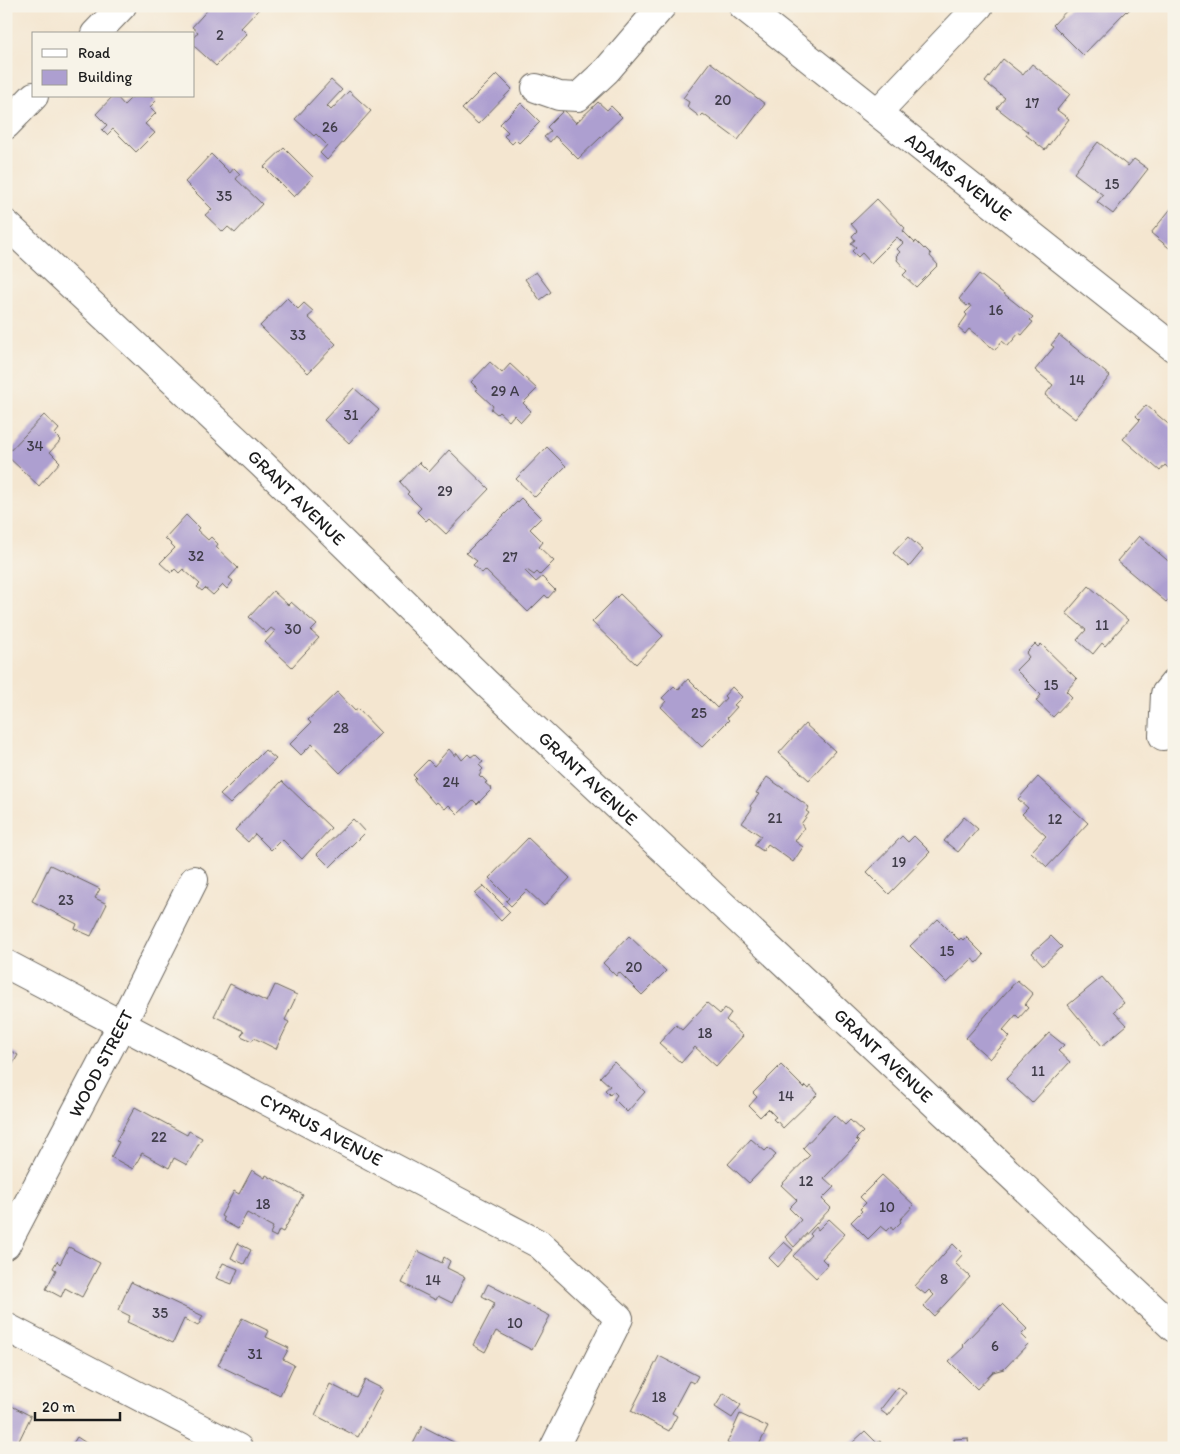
<svg xmlns="http://www.w3.org/2000/svg" width="1180" height="1454" font-family="Itim,sans-serif">
  <style>
    .building { fill: #ad9fd0 }
    .lines { fill: none; stroke-linecap: round; stroke-linejoin: round }
    .minor-casing { stroke: #68635b; stroke-width: 30 }
    .minor { stroke: #fff; stroke-width: 28 }
    .labels { text-anchor: middle; dominant-baseline: central; stroke-width: 4; stroke-linejoin: round; paint-order: stroke }
    .number-label { font-size: 15px; fill: #403d49 }
    .street-label { font-size: 18px; fill: #1c1c1c; stroke: #f7f3e8 }
  </style>
  <rect width="100%" height="100%" fill="#f7f3e8"/>
  <filter id="ink" filterUnits="userSpaceOnUse"><feTurbulence type="fractalNoise" baseFrequency=".02" numOctaves="2"/><feDisplacementMap in="SourceGraphic" scale="10" xChannelSelector="R" yChannelSelector="G"/><feConvolveMatrix kernelMatrix="1 2 1 2 8 2 1 2 1" color-interpolation-filters="sRGB"/></filter>
  <filter id="wash" filterUnits="userSpaceOnUse"><feTurbulence type="fractalNoise" baseFrequency=".0096" numOctaves="4" result="noise"/><feDisplacementMap in="SourceGraphic" scale="20" xChannelSelector="R" yChannelSelector="G"/><feGaussianBlur stdDeviation="1.12" result="paint"/><feColorMatrix in="noise" values="0 0 0 0 0 0 0 0 0 0 0 0 0 0 0 0 0 1.4 0 .05"/><feComposite in="paint" operator="in"/></filter>
  <g filter="url(#wash)">
    <rect width="100%" height="100%" fill="#f4e6d0"/>
    <g id="blocks">
      <g class="building">
        <path d="M 211,6 L 256,6 L 259,9 L 241,28 L 247,34 L 216,66 L 194,46 L 194,37 L 198,32 L 192,27 Z"/>
        <path d="M 1071,6 L 1133,6 L 1127,12 L 1126,11 L 1083,55 L 1053,25 Z"/>
        <path d="M 1003,59 L 1023,75 L 1032,64 L 1070,94 L 1057,110 L 1069,119 L 1045,150 L 1026,135 L 1028,132 L 997,108 L 1005,98 L 985,82 Z"/>
        <path d="M 710,62 L 765,104 L 738,140 L 703,114 L 700,117 L 687,107 L 689,102 L 683,98 Z"/>
        <path d="M 497,74 L 512,89 L 478,124 L 462,109 Z"/>
        <path d="M 331,80 L 342,90 L 327,106 L 331,110 L 349,91 L 371,111 L 327,160 L 320,153 L 327,145 L 316,134 L 314,136 L 295,119 Z"/>
        <path d="M 113,96 L 116,96 L 124,105 L 133,96 L 151,96 L 156,101 L 150,107 L 156,113 L 145,124 L 155,133 L 136,152 L 113,129 L 107,135 L 102,130 L 107,125 L 96,114 Z"/>
        <path d="M 598,102 L 607,110 L 611,106 L 622,117 L 578,159 L 555,136 L 550,142 L 544,137 L 551,131 L 547,127 L 564,110 L 576,123 Z"/>
        <path d="M 521,103 L 540,122 L 519,143 L 516,140 L 512,144 L 504,136 L 508,132 L 500,124 Z"/>
        <path d="M 1098,142 L 1128,166 L 1134,159 L 1148,169 L 1113,214 L 1097,202 L 1103,195 L 1074,173 Z"/>
        <path d="M 284,148 L 313,177 L 294,197 L 264,167 Z"/>
        <path d="M 211,154 L 230,173 L 234,168 L 240,174 L 236,179 L 262,204 L 235,233 L 228,227 L 223,232 L 205,215 L 212,209 L 185,182 Z"/>
        <path d="M 877,199 L 905,228 L 903,231 L 915,243 L 916,241 L 924,249 L 925,248 L 931,254 L 930,256 L 938,265 L 916,287 L 903,275 L 907,271 L 897,260 L 898,258 L 896,256 L 900,252 L 897,249 L 903,243 L 897,237 L 871,263 L 862,253 L 858,257 L 852,251 L 856,247 L 851,243 L 855,240 L 852,236 L 857,231 L 851,224 Z"/>
        <path d="M 1174,205 L 1174,252 L 1151,233 Z"/>
        <path d="M 536,272 L 551,292 L 540,300 L 525,279 Z"/>
        <path d="M 979,274 L 1033,317 L 1030,320 L 1033,322 L 1022,335 L 1019,333 L 1008,346 L 1002,341 L 995,350 L 969,329 L 965,334 L 958,328 L 967,315 L 965,313 L 971,307 L 969,304 L 967,306 L 959,299 Z"/>
        <path d="M 287,298 L 298,309 L 304,303 L 314,312 L 308,317 L 336,344 L 308,373 L 260,326 Z"/>
        <path d="M 1059,335 L 1110,376 L 1075,419 L 1045,395 L 1053,385 L 1035,370 L 1054,347 L 1051,345 Z"/>
        <path d="M 490,362 L 502,373 L 510,364 L 537,389 L 523,403 L 531,411 L 521,422 L 514,415 L 509,421 L 499,412 L 497,414 L 491,409 L 493,406 L 476,390 L 478,389 L 471,382 Z"/>
        <path d="M 354,388 L 379,410 L 349,443 L 324,420 Z"/>
        <path d="M 1146,405 L 1174,429 L 1174,473 L 1165,465 L 1160,471 L 1123,439 L 1140,420 L 1136,416 Z"/>
        <path d="M 44,415 L 59,429 L 55,434 L 61,440 L 50,452 L 60,462 L 39,486 L 6,455 Z"/>
        <path d="M 547,447 L 566,466 L 535,497 L 516,479 Z"/>
        <path d="M 449,450 L 489,489 L 446,534 L 429,518 L 426,521 L 417,512 L 421,508 L 407,494 L 409,492 L 400,482 L 419,462 L 429,472 Z"/>
        <path d="M 521,498 L 541,518 L 530,529 L 543,542 L 539,547 L 554,561 L 540,575 L 537,572 L 534,575 L 527,570 L 525,571 L 536,582 L 542,577 L 555,590 L 548,598 L 545,595 L 528,612 L 485,570 L 482,573 L 473,565 L 477,561 L 466,553 Z"/>
        <path d="M 186,515 L 199,528 L 197,530 L 208,540 L 211,537 L 218,544 L 216,547 L 238,568 L 229,578 L 233,581 L 227,589 L 223,585 L 213,595 L 205,588 L 202,591 L 197,587 L 200,584 L 183,569 L 179,573 L 175,569 L 171,573 L 160,563 L 175,548 L 165,538 Z"/>
        <path d="M 1139,536 L 1174,566 L 1174,594 L 1166,602 L 1117,561 Z"/>
        <path d="M 908,537 L 923,550 L 909,567 L 893,553 Z"/>
        <path d="M 1089,586 L 1128,620 L 1105,646 L 1102,643 L 1093,654 L 1077,640 L 1086,630 L 1066,613 Z"/>
        <path d="M 273,591 L 288,605 L 291,602 L 317,625 L 311,631 L 319,638 L 292,667 L 265,642 L 275,631 L 271,628 L 266,633 L 249,617 Z"/>
        <path d="M 620,594 L 663,636 L 636,664 L 592,622 Z"/>
        <path d="M 1035,644 L 1038,647 L 1041,644 L 1077,679 L 1066,691 L 1072,697 L 1053,717 L 1036,701 L 1041,695 L 1016,670 L 1029,657 L 1026,653 Z"/>
        <path d="M 688,679 L 717,708 L 726,698 L 724,696 L 732,687 L 742,697 L 734,705 L 737,707 L 727,718 L 729,720 L 702,747 L 661,707 L 666,701 L 662,698 L 674,686 L 678,690 Z"/>
        <path d="M 337,692 L 355,711 L 358,709 L 381,733 L 340,773 L 312,744 L 301,755 L 290,744 L 311,723 L 308,720 Z"/>
        <path d="M 805,724 L 835,751 L 809,780 L 779,753 Z"/>
        <path d="M 449,749 L 455,756 L 457,753 L 462,760 L 468,754 L 471,757 L 475,754 L 483,762 L 479,765 L 483,769 L 481,771 L 481,773 L 479,776 L 481,778 L 482,777 L 487,782 L 485,783 L 492,789 L 477,804 L 473,800 L 458,814 L 449,805 L 445,809 L 437,802 L 435,804 L 414,780 L 416,778 L 413,775 L 428,760 L 434,766 Z"/>
        <path d="M 265,750 L 276,759 L 230,804 L 220,795 Z"/>
        <path d="M 767,777 L 809,807 L 806,811 L 809,813 L 801,824 L 804,828 L 795,841 L 803,847 L 793,862 L 768,844 L 763,851 L 754,845 L 761,836 L 742,823 L 752,809 L 750,806 L 759,794 L 756,793 Z"/>
        <path d="M 1038,777 L 1088,823 L 1047,867 L 1031,852 L 1046,836 L 1022,814 L 1028,808 L 1018,799 Z"/>
        <path d="M 282,781 L 331,828 L 302,859 L 282,839 L 271,850 L 255,834 L 248,842 L 235,830 Z"/>
        <path d="M 964,817 L 978,829 L 958,852 L 944,841 Z"/>
        <path d="M 353,819 L 365,832 L 330,867 L 317,854 Z"/>
        <path d="M 902,836 L 908,842 L 914,836 L 930,852 L 889,894 L 867,872 Z"/>
        <path d="M 528,838 L 570,878 L 544,906 L 527,890 L 511,906 L 506,901 L 509,898 L 489,878 Z"/>
        <path d="M 50,865 L 100,889 L 95,898 L 107,904 L 91,936 L 75,929 L 77,924 L 32,901 Z"/>
        <path d="M 484,886 L 510,912 L 501,921 L 475,894 Z"/>
        <path d="M 938,919 L 959,940 L 961,938 L 963,940 L 966,937 L 984,955 L 977,963 L 972,959 L 947,983 L 910,946 Z"/>
        <path d="M 629,936 L 666,971 L 642,995 L 619,972 L 616,976 L 603,963 Z"/>
        <path d="M 1051,936 L 1062,947 L 1043,965 L 1032,953 Z"/>
        <path d="M 1102,977 L 1124,1003 L 1114,1011 L 1127,1025 L 1102,1046 L 1068,1005 Z"/>
        <path d="M 1017,980 L 1033,994 L 1025,1005 L 1028,1008 L 1019,1018 L 1016,1015 L 1003,1030 L 1010,1037 L 990,1059 L 966,1038 Z"/>
        <path d="M 230,984 L 267,1002 L 275,985 L 297,995 L 285,1020 L 289,1022 L 276,1049 L 254,1038 L 252,1041 L 241,1036 L 244,1031 L 214,1016 Z"/>
        <path d="M 707,1003 L 720,1014 L 725,1008 L 731,1013 L 726,1020 L 743,1036 L 716,1066 L 695,1047 L 681,1063 L 659,1043 L 676,1025 L 682,1030 Z"/>
        <path d="M 1049,1033 L 1064,1045 L 1058,1051 L 1070,1062 L 1032,1103 L 1006,1079 Z"/>
        <path d="M 6,1048 L 18,1055 L 6,1076 Z"/>
        <path d="M 614,1062 L 645,1092 L 627,1112 L 614,1099 L 617,1095 L 613,1091 L 610,1095 L 605,1090 L 610,1086 L 600,1077 Z"/>
        <path d="M 781,1065 L 804,1088 L 806,1086 L 809,1089 L 811,1086 L 818,1094 L 783,1128 L 777,1121 L 776,1122 L 773,1119 L 776,1117 L 768,1109 L 760,1117 L 749,1106 L 757,1097 L 753,1093 Z"/>
        <path d="M 135,1107 L 187,1135 L 189,1131 L 202,1138 L 187,1165 L 174,1158 L 169,1168 L 142,1153 L 133,1169 L 111,1157 L 119,1142 L 116,1141 Z"/>
        <path d="M 834,1115 L 845,1125 L 850,1120 L 863,1132 L 856,1139 L 859,1142 L 824,1178 L 834,1187 L 822,1199 L 831,1208 L 794,1247 L 785,1237 L 801,1220 L 789,1208 L 797,1200 L 781,1185 L 810,1155 L 803,1148 Z"/>
        <path d="M 751,1139 L 765,1151 L 768,1148 L 776,1155 L 749,1183 L 728,1164 Z"/>
        <path d="M 252,1170 L 265,1178 L 266,1175 L 303,1195 L 283,1232 L 279,1230 L 276,1237 L 270,1234 L 273,1227 L 247,1213 L 238,1229 L 223,1221 L 224,1218 L 221,1216 L 234,1191 L 239,1194 Z"/>
        <path d="M 882,1175 L 914,1205 L 900,1220 L 901,1222 L 893,1230 L 891,1227 L 887,1231 L 881,1226 L 868,1239 L 851,1222 L 862,1211 L 860,1209 L 866,1203 L 860,1197 Z"/>
        <path d="M 829,1219 L 845,1234 L 822,1259 L 828,1265 L 816,1278 L 793,1256 L 812,1236 L 810,1234 L 816,1227 L 818,1230 Z"/>
        <path d="M 784,1242 L 793,1250 L 778,1267 L 769,1258 Z"/>
        <path d="M 238,1243 L 251,1250 L 244,1264 L 231,1258 Z"/>
        <path d="M 953,1244 L 963,1254 L 955,1263 L 970,1277 L 934,1316 L 924,1306 L 934,1295 L 929,1290 L 925,1294 L 915,1286 Z"/>
        <path d="M 69,1247 L 100,1263 L 82,1297 L 65,1288 L 61,1297 L 46,1289 L 56,1270 L 53,1268 L 57,1261 L 60,1264 Z"/>
        <path d="M 418,1251 L 442,1263 L 444,1257 L 450,1261 L 447,1268 L 465,1277 L 452,1303 L 438,1296 L 436,1300 L 402,1283 Z"/>
        <path d="M 223,1263 L 238,1269 L 232,1284 L 216,1278 Z"/>
        <path d="M 131,1282 L 203,1316 L 198,1326 L 184,1319 L 173,1343 L 127,1322 L 130,1316 L 118,1310 Z"/>
        <path d="M 488,1284 L 550,1316 L 532,1350 L 496,1331 L 485,1352 L 473,1345 L 495,1303 L 482,1296 Z"/>
        <path d="M 1002,1304 L 1027,1329 L 1021,1335 L 1029,1343 L 1004,1369 L 993,1372 L 977,1389 L 949,1361 L 964,1347 L 962,1345 Z"/>
        <path d="M 242,1318 L 269,1331 L 266,1337 L 289,1348 L 283,1359 L 294,1365 L 280,1395 L 218,1365 Z"/>
        <path d="M 659,1356 L 698,1376 L 694,1383 L 689,1381 L 672,1413 L 677,1416 L 669,1431 L 631,1411 Z"/>
        <path d="M 365,1380 L 383,1389 L 358,1437 L 315,1415 L 330,1384 L 356,1397 Z"/>
        <path d="M 898,1387 L 906,1393 L 888,1416 L 880,1410 Z"/>
        <path d="M 724,1393 L 741,1405 L 732,1418 L 715,1407 Z"/>
        <path d="M 6,1403 L 31,1416 L 16,1447 L 6,1442 Z"/>
        <path d="M 740,1414 L 768,1427 L 759,1445 L 755,1445 L 754,1448 L 736,1448 L 727,1443 Z"/>
        <path d="M 422,1426 L 465,1448 L 411,1448 Z"/>
        <path d="M 865,1431 L 877,1443 L 880,1441 L 883,1445 L 881,1446 L 883,1448 L 854,1448 L 851,1444 Z"/>
        <path d="M 77,1437 L 94,1448 L 70,1448 Z"/>
        <path d="M 968,1438 L 969,1448 L 955,1448 L 954,1439 Z"/>
      </g>
    </g>
  </g>
  <g filter="url(#ink)">
    <use href="#blocks" fill-opacity="0" stroke="#68635b" stroke-width="1"/>
    <g class="lines">
      <g class="minor-casing">
        <g id="minor">
          <path id="s1" d="M 743,6 L 1174,348"/>
          <path d="M 95,34 L 122,6"/>
          <path d="M 536,88 L 559,96 L 578,97 L 607,70 L 662,6"/>
          <path d="M 878,112 L 979,6"/>
          <path d="M 6,125 L 34,96"/>
          <path id="s2" d="M 6,224 L 262,464 L 486,683 L 1174,1328"/>
          <path d="M 1163,736 L 1165,694 L 1174,683"/>
          <path id="s3" d="M 6,964 L 539,1244 L 619,1318 L 554,1448"/>
          <path id="s4" d="M 6,1245 L 122,1024 L 194,880"/>
          <path d="M 6,1327 L 238,1448"/>
        </g>
      </g>
      <use href="#minor" class="minor"/>
    </g>
  </g>
  <g class="labels">
    <g class="number-label">
      <text x="220" y="35">2</text>
      <text x="723" y="100">20</text>
      <text x="1032" y="103">17</text>
      <text x="330" y="127">26</text>
      <text x="1112" y="184">15</text>
      <text x="224" y="196">35</text>
      <text x="996" y="310">16</text>
      <text x="298" y="335">33</text>
      <text x="1077" y="380">14</text>
      <text x="505" y="391">29 A</text>
      <text x="351" y="415">31</text>
      <text x="35" y="446">34</text>
      <text x="445" y="491">29</text>
      <text x="196" y="556">32</text>
      <text x="510" y="557">27</text>
      <text x="1102" y="625">11</text>
      <text x="293" y="629">30</text>
      <text x="1051" y="685">15</text>
      <text x="699" y="713">25</text>
      <text x="341" y="728">28</text>
      <text x="451" y="782">24</text>
      <text x="775" y="818">21</text>
      <text x="1055" y="819">12</text>
      <text x="899" y="862">19</text>
      <text x="66" y="900">23</text>
      <text x="947" y="951">15</text>
      <text x="634" y="967">20</text>
      <text x="705" y="1033">18</text>
      <text x="1038" y="1071">11</text>
      <text x="786" y="1096">14</text>
      <text x="159" y="1137">22</text>
      <text x="806" y="1181">12</text>
      <text x="263" y="1204">18</text>
      <text x="887" y="1207">10</text>
      <text x="944" y="1279">8</text>
      <text x="433" y="1280">14</text>
      <text x="160" y="1313">35</text>
      <text x="515" y="1323">10</text>
      <text x="995" y="1346">6</text>
      <text x="255" y="1354">31</text>
      <text x="659" y="1397">18</text>
    </g>
    <g class="street-label">
      <text stroke="none"><textPath href="#s1" startOffset="275">ADAMS AVENUE</textPath></text>
      <text stroke="none"><textPath href="#s2" startOffset="399">GRANT AVENUE</textPath></text>
      <text stroke="none"><textPath href="#s2" startOffset="804">GRANT AVENUE</textPath></text>
      <text stroke="none"><textPath href="#s2" startOffset="1209">GRANT AVENUE</textPath></text>
      <text stroke="none"><textPath href="#s4" startOffset="205">WOOD STREET</textPath></text>
      <text stroke="none"><textPath href="#s3" startOffset="356">CYPRUS AVENUE</textPath></text>
    </g>
  </g>
  <rect width="1180" height="1454" fill="none" stroke="#f7f3e8" stroke-width="25"/>
  <rect x="32" y="32" width="162" height="65" fill="#f7f3e8" stroke="#9f9d96"/>
  <rect x="42" y="49" width="25" height="8" fill="#ffffff" stroke="#9f9d96"/>
  <text x="78" y="58" font-size="15" fill="#1c1c1c">Road</text>
  <rect x="42" y="70" width="25" height="15" fill="#ad9fd0" stroke="#9f9d96"/>
  <text x="78" y="82" font-size="15" fill="#1c1c1c">Building</text>
  <path d="M35 1412v8h85v-8" fill="none" stroke="#1c1c1c" stroke-width="2.5"/>
  <text x="42" y="1412" font-size="15" fill="#1c1c1c" stroke="#f7f3e8" stroke-width="4" paint-order="stroke">20 m</text>
</svg>
